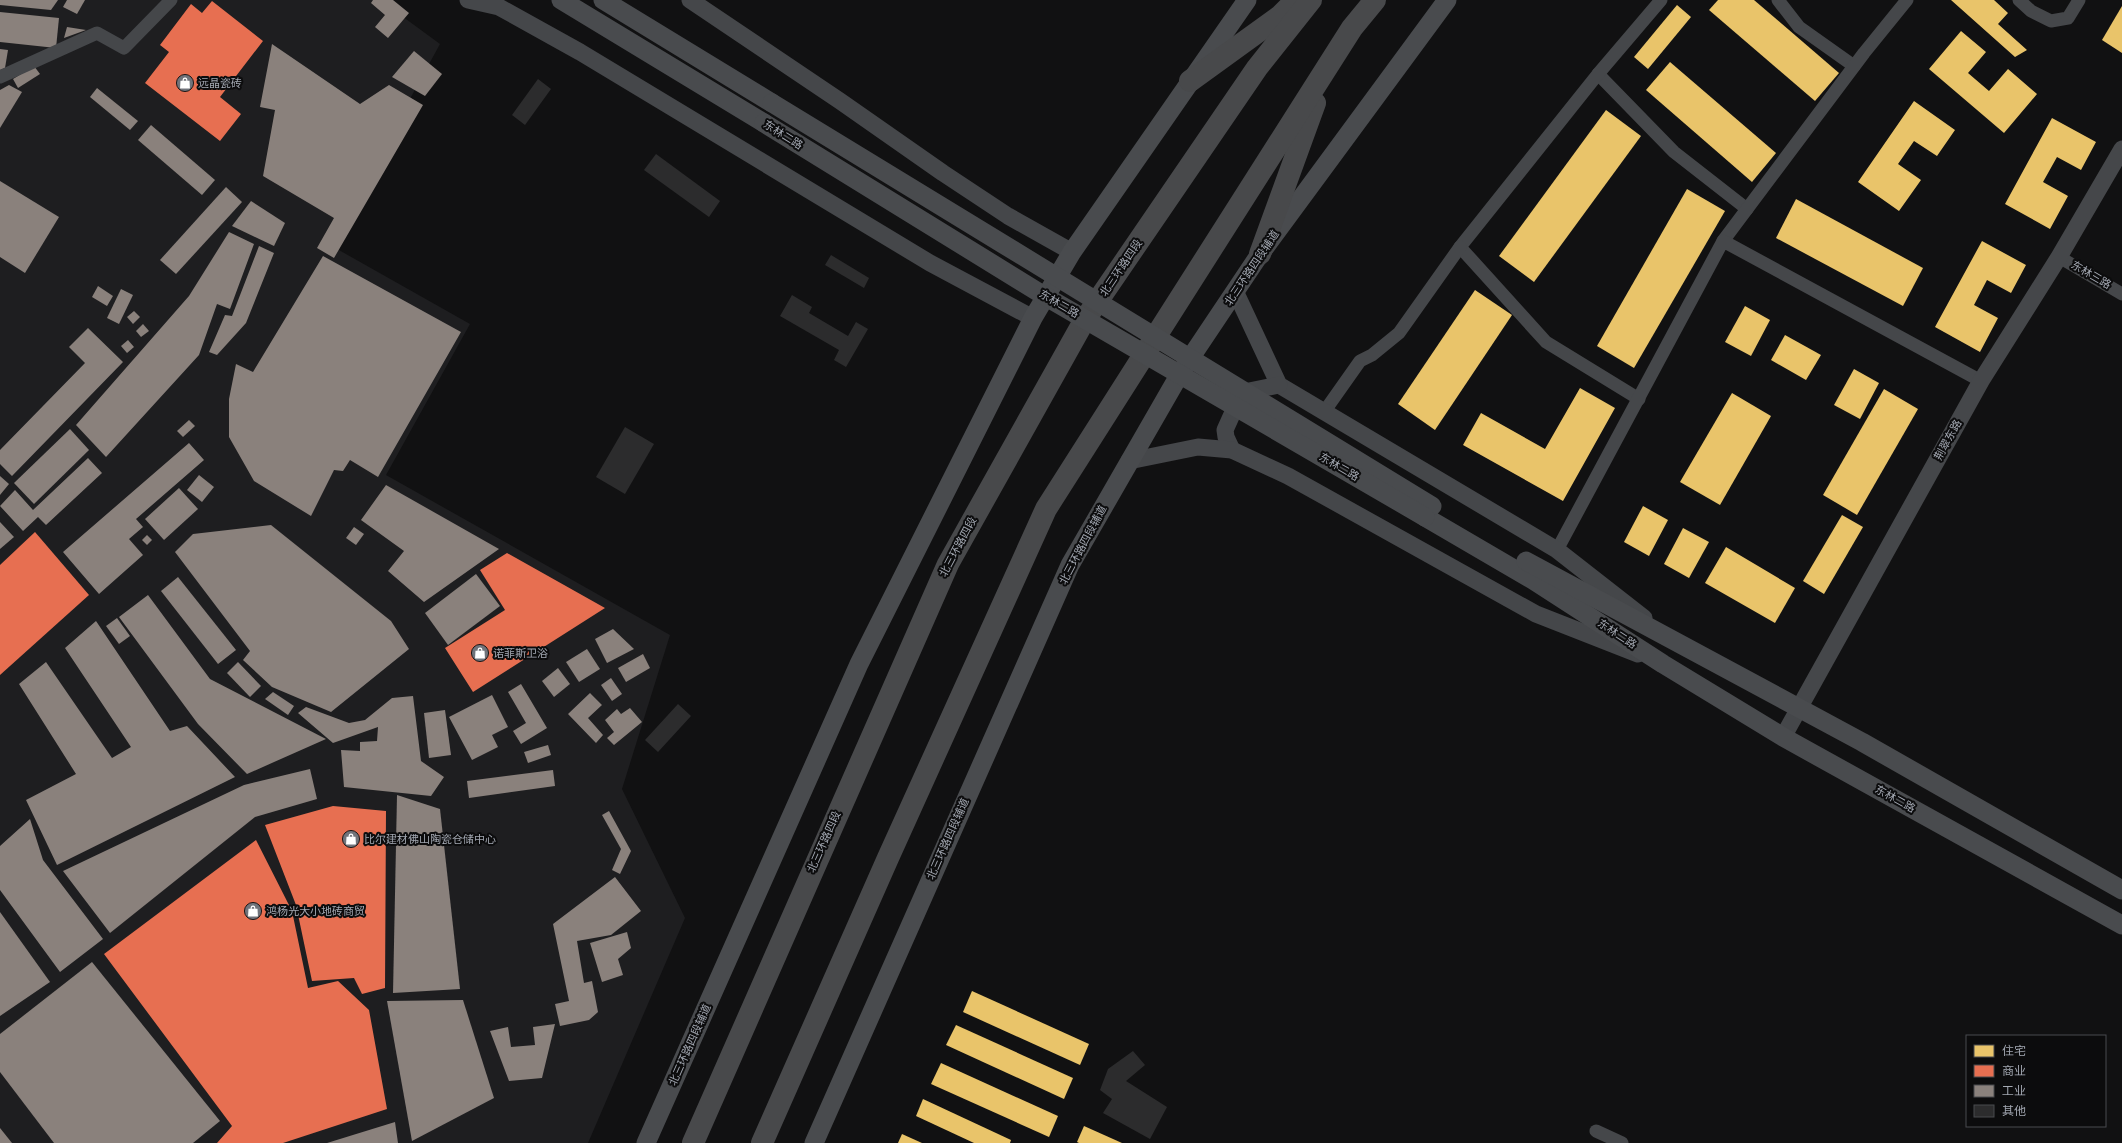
<svg xmlns="http://www.w3.org/2000/svg" width="2122" height="1143" font-family="'Fira Sans','Noto Sans SC',sans-serif">
  <style>
    .built { fill: #1e1e20 }
    .homes { fill: #e9c46a }
    .shops { fill: #e76f51 }
    .industry { fill: #8a817c }
    .building { fill: #2c2c2d }
    .lines { fill: none; stroke-linecap: round; stroke-linejoin: round }
    .minor { stroke: #45474a; stroke-width: 13 }
    .tertiary { stroke: #45474a; stroke-width: 17 }
    .secondary { stroke: #494b4e; stroke-width: 19 }
    .trunk { stroke: #48494b; stroke-width: 22 }
    .secondary-bridge { stroke: #494b4e; stroke-width: 19 }
    .labels { text-anchor: middle; dominant-baseline: central; stroke-width: 4; stroke-linejoin: round; paint-order: stroke }
    .poi-label { font-size: 11px; fill: #a3a8b2; stroke: #0c0c0d; text-anchor: start }
    .street-label { font-size: 11px; fill: #a3a8b2; stroke: #0c0c0d }
  </style>
  <rect width="100%" height="100%" fill="#111112"/>
  <path class="built" d="M 0,0 L 380,0 L 440,44 L 330,245 L 470,324 L 386,475 L 670,635 L 622,789 L 685,918 L 588,1143 L 0,1143 Z"/>
  <g class="homes">
    <path d="M 1718,0 L 1754,0 L 1839,73 L 1815,101 L 1709,10 Z"/>
    <path d="M 1951,0 L 1994,0 L 2008,13 L 1998,24 L 2027,50 L 2015,57 Z"/>
    <path d="M 1677,5 L 1691,17 L 1648,69 L 1634,57 Z"/>
    <path d="M 2122,6 L 2122,53 L 2102,40 Z"/>
    <path d="M 1961,31 L 1986,52 L 1968,73 L 1989,91 L 2008,69 L 2037,94 L 2004,133 L 1929,69 Z"/>
    <path d="M 1670,62 L 1776,153 L 1752,182 L 1646,90 Z"/>
    <path d="M 1914,101 L 1955,130 L 1937,156 L 1914,141 L 1898,164 L 1921,180 L 1899,211 L 1858,182 Z"/>
    <path d="M 1606,110 L 1641,136 L 1534,282 L 1499,256 Z"/>
    <path d="M 2052,118 L 2096,142 L 2081,170 L 2057,157 L 2043,182 L 2068,196 L 2050,229 L 2005,204 Z"/>
    <path d="M 1687,189 L 1725,211 L 1634,368 L 1597,346 Z"/>
    <path d="M 1796,199 L 1923,268 L 1903,306 L 1776,238 Z"/>
    <path d="M 1982,241 L 2026,265 L 2011,293 L 1987,280 L 1974,305 L 1998,318 L 1980,352 L 1935,327 Z"/>
    <path d="M 1475,290 L 1512,315 L 1435,430 L 1398,404 Z"/>
    <path d="M 1745,306 L 1770,320 L 1751,356 L 1725,342 Z"/>
    <path d="M 1785,335 L 1821,355 L 1806,380 L 1771,360 Z"/>
    <path d="M 1854,369 L 1879,383 L 1860,419 L 1834,405 Z"/>
    <path d="M 1580,388 L 1615,408 L 1563,501 L 1463,445 L 1481,413 L 1545,449 Z"/>
    <path d="M 1884,389 L 1918,409 L 1857,515 L 1823,495 Z"/>
    <path d="M 1732,393 L 1771,416 L 1720,505 L 1680,482 Z"/>
    <path d="M 1643,506 L 1668,520 L 1649,556 L 1624,542 Z"/>
    <path d="M 1842,515 L 1863,527 L 1824,594 L 1803,581 Z"/>
    <path d="M 1683,528 L 1709,542 L 1689,578 L 1664,564 Z"/>
    <path d="M 1726,547 L 1795,588 L 1775,623 L 1705,583 Z"/>
    <path d="M 972,991 L 1089,1044 L 1080,1065 L 963,1012 Z"/>
    <path d="M 956,1025 L 1073,1078 L 1064,1099 L 946,1045 Z"/>
    <path d="M 941,1063 L 1058,1116 L 1049,1137 L 931,1084 Z"/>
    <path d="M 923,1099 L 1011,1140 L 1010,1143 L 974,1143 L 916,1116 Z"/>
    <path d="M 1084,1126 L 1122,1143 L 1079,1143 L 1077,1142 Z"/>
    <path d="M 902,1134 L 922,1143 L 898,1143 Z"/>
  </g>
  <g class="shops">
    <path d="M 212,1 L 263,41 L 220,97 L 241,114 L 220,141 L 145,83 L 169,52 L 160,45 L 191,4 L 202,13 Z"/>
    <path d="M 35,532 L 89,595 L 0,675 L 0,565 Z"/>
    <path d="M 507,553 L 605,608 L 473,692 L 445,648 L 505,610 L 480,570 Z"/>
    <path d="M 333,806 L 386,811 L 385,988 L 362,994 L 354,978 L 312,981 L 296,905 L 265,825 Z"/>
    <path d="M 256,840 L 292,911 L 308,988 L 338,981 L 369,1010 L 387,1109 L 283,1143 L 217,1143 L 232,1126 L 104,954 Z"/>
  </g>
  <g class="industry">
    <path d="M 0,0 L 58,0 L 51,10 L 0,5 Z"/>
    <path d="M 67,0 L 85,0 L 77,14 L 63,7 Z"/>
    <path d="M 373,0 L 393,0 L 409,13 L 388,38 L 375,27 L 385,15 L 371,3 Z"/>
    <path d="M 0,12 L 59,18 L 56,48 L 0,42 Z"/>
    <path d="M 67,27 L 86,30 L 64,38 Z"/>
    <path d="M 272,44 L 360,104 L 389,85 L 423,105 L 334,258 L 317,248 L 334,218 L 263,176 L 275,110 L 260,107 Z"/>
    <path d="M 0,49 L 8,50 L 5,68 L 0,70 Z"/>
    <path d="M 414,51 L 442,74 L 425,96 L 392,77 Z"/>
    <path d="M 34,66 L 40,74 L 18,88 L 13,79 Z"/>
    <path d="M 9,85 L 22,92 L 0,128 L 0,90 Z"/>
    <path d="M 97,88 L 138,121 L 130,130 L 90,97 Z"/>
    <path d="M 151,125 L 215,180 L 202,195 L 138,140 Z"/>
    <path d="M 0,181 L 59,217 L 25,273 L 0,257 Z"/>
    <path d="M 226,187 L 242,202 L 176,274 L 160,260 Z"/>
    <path d="M 251,201 L 285,223 L 274,246 L 232,226 Z"/>
    <path d="M 229,232 L 254,244 L 230,309 L 217,304 L 199,355 L 106,457 L 76,425 L 189,296 Z"/>
    <path d="M 259,246 L 274,253 L 246,323 L 217,355 L 209,352 L 225,315 L 232,316 Z"/>
    <path d="M 323,256 L 461,332 L 378,477 L 350,460 L 343,471 L 334,470 L 311,516 L 254,481 L 229,437 L 229,399 L 236,364 L 253,372 Z"/>
    <path d="M 98,286 L 113,296 L 107,306 L 92,297 Z"/>
    <path d="M 121,289 L 133,295 L 119,324 L 107,318 Z"/>
    <path d="M 134,311 L 140,317 L 133,324 L 127,317 Z"/>
    <path d="M 143,324 L 149,331 L 141,337 L 136,331 Z"/>
    <path d="M 88,328 L 123,362 L 12,476 L 0,464 L 0,450 L 85,363 L 69,347 Z"/>
    <path d="M 128,340 L 134,347 L 127,353 L 121,346 Z"/>
    <path d="M 189,420 L 195,426 L 183,437 L 177,431 Z"/>
    <path d="M 70,429 L 89,450 L 34,504 L 14,483 Z"/>
    <path d="M 189,443 L 204,460 L 136,519 L 143,527 L 129,539 L 143,555 L 99,594 L 63,552 Z"/>
    <path d="M 88,458 L 102,473 L 46,525 L 38,517 L 23,531 L 0,506 L 15,490 L 33,510 Z"/>
    <path d="M 199,475 L 214,487 L 202,502 L 187,490 Z"/>
    <path d="M 0,476 L 9,484 L 0,495 Z"/>
    <path d="M 386,485 L 499,549 L 424,602 L 388,571 L 404,551 L 361,520 Z"/>
    <path d="M 179,488 L 198,509 L 164,540 L 145,519 Z"/>
    <path d="M 0,522 L 14,537 L 0,549 Z"/>
    <path d="M 271,525 L 391,621 L 409,649 L 331,712 L 272,687 L 243,660 L 250,651 L 175,552 L 193,534 Z"/>
    <path d="M 354,527 L 364,534 L 356,545 L 346,538 Z"/>
    <path d="M 147,535 L 152,540 L 147,545 L 142,540 Z"/>
    <path d="M 476,574 L 500,606 L 448,645 L 425,613 Z"/>
    <path d="M 178,577 L 236,650 L 218,664 L 161,591 Z"/>
    <path d="M 148,595 L 210,679 L 326,739 L 247,774 L 198,724 L 119,617 Z"/>
    <path d="M 117,618 L 130,636 L 119,644 L 106,626 Z"/>
    <path d="M 96,621 L 170,731 L 187,726 L 235,777 L 57,865 L 26,800 L 76,774 L 19,684 L 46,662 L 112,758 L 131,747 L 65,648 Z"/>
    <path d="M 613,629 L 634,649 L 607,663 L 595,639 Z"/>
    <path d="M 587,649 L 600,669 L 579,682 L 566,662 Z"/>
    <path d="M 643,654 L 650,668 L 626,682 L 618,668 Z"/>
    <path d="M 238,662 L 261,686 L 250,697 L 227,673 Z"/>
    <path d="M 558,668 L 570,684 L 554,697 L 542,681 Z"/>
    <path d="M 611,678 L 622,694 L 612,701 L 601,685 Z"/>
    <path d="M 521,684 L 547,728 L 521,744 L 513,731 L 526,723 L 508,692 Z"/>
    <path d="M 273,692 L 294,706 L 288,715 L 265,699 Z"/>
    <path d="M 590,693 L 602,705 L 588,718 L 603,735 L 596,743 L 568,714 Z"/>
    <path d="M 492,695 L 508,727 L 492,735 L 498,747 L 472,760 L 449,717 Z"/>
    <path d="M 413,696 L 421,761 L 444,777 L 431,796 L 344,787 L 341,750 L 360,751 L 360,742 L 377,741 L 378,727 L 333,743 L 298,713 L 306,707 L 349,723 L 365,720 L 392,698 Z"/>
    <path d="M 630,708 L 642,722 L 614,745 L 607,738 L 614,732 L 605,720 L 617,709 L 621,714 Z"/>
    <path d="M 445,710 L 451,755 L 429,758 L 424,713 Z"/>
    <path d="M 548,745 L 551,755 L 528,763 L 524,752 Z"/>
    <path d="M 310,769 L 317,799 L 255,817 L 110,933 L 63,871 L 244,785 Z"/>
    <path d="M 553,770 L 555,786 L 469,798 L 467,781 Z"/>
    <path d="M 397,795 L 440,809 L 460,989 L 393,993 Z"/>
    <path d="M 609,811 L 631,851 L 620,874 L 612,870 L 621,849 L 602,815 Z"/>
    <path d="M 30,819 L 43,860 L 103,939 L 60,972 L 0,890 L 0,846 Z"/>
    <path d="M 615,877 L 641,911 L 611,935 L 577,941 L 584,983 L 592,981 L 598,1012 L 589,1020 L 560,1026 L 555,1004 L 569,1001 L 553,924 Z"/>
    <path d="M 0,912 L 50,982 L 0,1016 Z"/>
    <path d="M 627,932 L 631,948 L 618,959 L 623,975 L 602,982 L 590,943 Z"/>
    <path d="M 92,962 L 220,1121 L 193,1143 L 54,1143 L 0,1072 L 0,1034 Z"/>
    <path d="M 463,1000 L 494,1098 L 412,1141 L 387,1001 Z"/>
    <path d="M 555,1024 L 542,1078 L 509,1081 L 490,1031 L 508,1027 L 511,1047 L 535,1045 L 533,1027 Z"/>
    <path d="M 395,1122 L 398,1143 L 327,1143 Z"/>
    <path d="M 0,1128 L 12,1143 L 0,1143 Z"/>
  </g>
  <g class="building">
    <path d="M 538,79 L 551,89 L 525,125 L 512,115 Z"/>
    <path d="M 656,154 L 720,201 L 709,217 L 644,170 Z"/>
    <path d="M 831,255 L 869,278 L 864,288 L 825,265 Z"/>
    <path d="M 792,295 L 812,307 L 809,313 L 848,336 L 856,322 L 868,329 L 846,367 L 834,360 L 839,350 L 780,316 Z"/>
    <path d="M 625,427 L 654,444 L 625,494 L 596,477 Z"/>
    <path d="M 678,704 L 691,716 L 658,752 L 645,740 Z"/>
    <path d="M 1133,1051 L 1145,1065 L 1126,1081 L 1167,1107 L 1150,1139 L 1103,1113 L 1112,1099 L 1100,1090 L 1108,1069 Z"/>
  </g>
  <g class="lines">
    <g class="minor">
      <path d="M 1778,0 L 1799,27 L 1854,66"/>
      <path d="M 2019,0 L 2031,11 L 2051,21 L 2068,18 L 2079,0"/>
      <path d="M 1598,74 L 1674,152 L 1747,209"/>
      <path d="M 0,77 L 97,33 L 124,48 L 171,0"/>
      <path d="M 1723,241 L 1864,53 L 1907,0"/>
      <path d="M 2059,257 L 2122,294"/>
      <path d="M 1639,399 L 1546,342 L 1460,247 L 1598,74 L 1661,0"/>
      <path d="M 1324,412 L 1360,361 L 1372,355 L 1399,333 L 1460,247"/>
      <path d="M 1557,550 L 1723,241 L 1981,381"/>
      <path d="M 1596,1131 L 1622,1143"/>
    </g>
    <g class="tertiary">
      <path d="M 468,0 L 499,7 L 580,52 L 930,263 L 1033,318"/>
      <path d="M 690,0 L 840,101 L 943,173 L 1008,216 L 1072,252"/>
      <path d="M 1236,293 L 1279,385 L 1557,550 L 1644,618"/>
      <path d="M 1232,450 L 1226,437 L 1225,430 L 1238,401 L 1249,391 L 1279,385"/>
      <path d="M 1129,461 L 1198,447 L 1232,450 L 1288,476 L 1536,614 L 1638,654"/>
      <path d="M 1783,737 L 1981,381 L 2059,257 L 2122,149"/>
    </g>
    <g class="secondary">
      <path d="M 561,0 L 764,123"/>
      <path d="M 603,0 L 772,103"/>
      <path d="M 1425,517 L 1533,580 L 1663,664 L 1783,737 L 2122,925"/>
      <path d="M 1526,561 L 1862,742 L 2122,890"/>
      <path d="M 646,1143 L 859,664 L 1033,318 L 1072,252 L 1247,0"/>
      <path d="M 814,1143 L 1070,565 L 1181,372 L 1260,254 L 1447,0"/>
    </g>
    <g class="trunk">
      <path d="M 1190,81 L 1280,16 L 1296,0"/>
      <path d="M 1260,254 L 1315,103"/>
      <path d="M 693,1143 L 948,564 L 1084,321 L 1257,68 L 1311,0"/>
      <path d="M 762,1143 L 888,858 L 1046,509 L 1352,28 L 1375,0"/>
    </g>
    <g class="secondary-bridge">
      <path d="M 772,103 L 1432,506"/>
      <path d="M 764,123 L 1043,295 L 1425,517"/>
    </g>
  </g>
  <defs>
    <g id="shop-disc" transform="scale(0.9)"><circle r="9.5" fill="#70737a" stroke="#0c0c0d"/><path d="M-5-2.5h2.3a2.7 3.5 0 0 1 5.4 0H5L5.5 6h-11ZM-1.5-2.5h3a1.5 2.3 0 0 0-3 0Z" fill="#fff"/></g>
  </defs>
  <g fill-rule="evenodd">
    <use href="#shop-disc" x="185" y="83"/>
    <use href="#shop-disc" x="480" y="653"/>
    <use href="#shop-disc" x="351" y="839"/>
    <use href="#shop-disc" x="253" y="911"/>
  </g>
  <g class="labels">
    <g class="poi-label">
      <text x="198" y="83">远晶瓷砖</text>
      <text x="493" y="653">诺菲斯卫浴</text>
      <text x="364" y="839">比尔建材佛山陶瓷仓储中心</text>
      <text x="266" y="911">鸿杨光大小地砖商贸</text>
    </g>
    <g class="street-label">
      <text transform="translate(783 135) rotate(32)">东林二路</text>
      <text transform="translate(1121 268) rotate(-56)">北三环路四段</text>
      <text transform="translate(1252 268) rotate(-56)">北三环路四段辅道</text>
      <text transform="translate(2091 275) rotate(30)">东林三路</text>
      <text transform="translate(1059 304) rotate(30)">东林二路</text>
      <text transform="translate(1948 440) rotate(-61)">荆翠东路</text>
      <text transform="translate(1339 467) rotate(30)">东林二路</text>
      <text transform="translate(1083 545) rotate(-62)">北三环路四段辅道</text>
      <text transform="translate(958 547) rotate(-62)">北三环路四段</text>
      <text transform="translate(1617 634) rotate(33)">东林二路</text>
      <text transform="translate(1895 799) rotate(29)">东林二路</text>
      <text transform="translate(948 839) rotate(-66)">北三环路四段辅道</text>
      <text transform="translate(824 842) rotate(-66)">北三环路四段</text>
      <text transform="translate(690 1045) rotate(-66)">北三环路四段辅道</text>
    </g>
  </g>
  <rect x="1966" y="1035" width="140" height="92" fill="#0c0c0d" stroke="#484a4f"/>
  <rect x="1974" y="1045" width="20" height="12" fill="#e9c46a" stroke="#484a4f"/>
  <text x="2002" y="1055" font-size="12" fill="#a3a8b2">住宅</text>
  <rect x="1974" y="1065" width="20" height="12" fill="#e76f51" stroke="#484a4f"/>
  <text x="2002" y="1075" font-size="12" fill="#a3a8b2">商业</text>
  <rect x="1974" y="1085" width="20" height="12" fill="#8a817c" stroke="#484a4f"/>
  <text x="2002" y="1095" font-size="12" fill="#a3a8b2">工业</text>
  <rect x="1974" y="1105" width="20" height="12" fill="#2c2c2d" stroke="#484a4f"/>
  <text x="2002" y="1115" font-size="12" fill="#a3a8b2">其他</text>
</svg>
